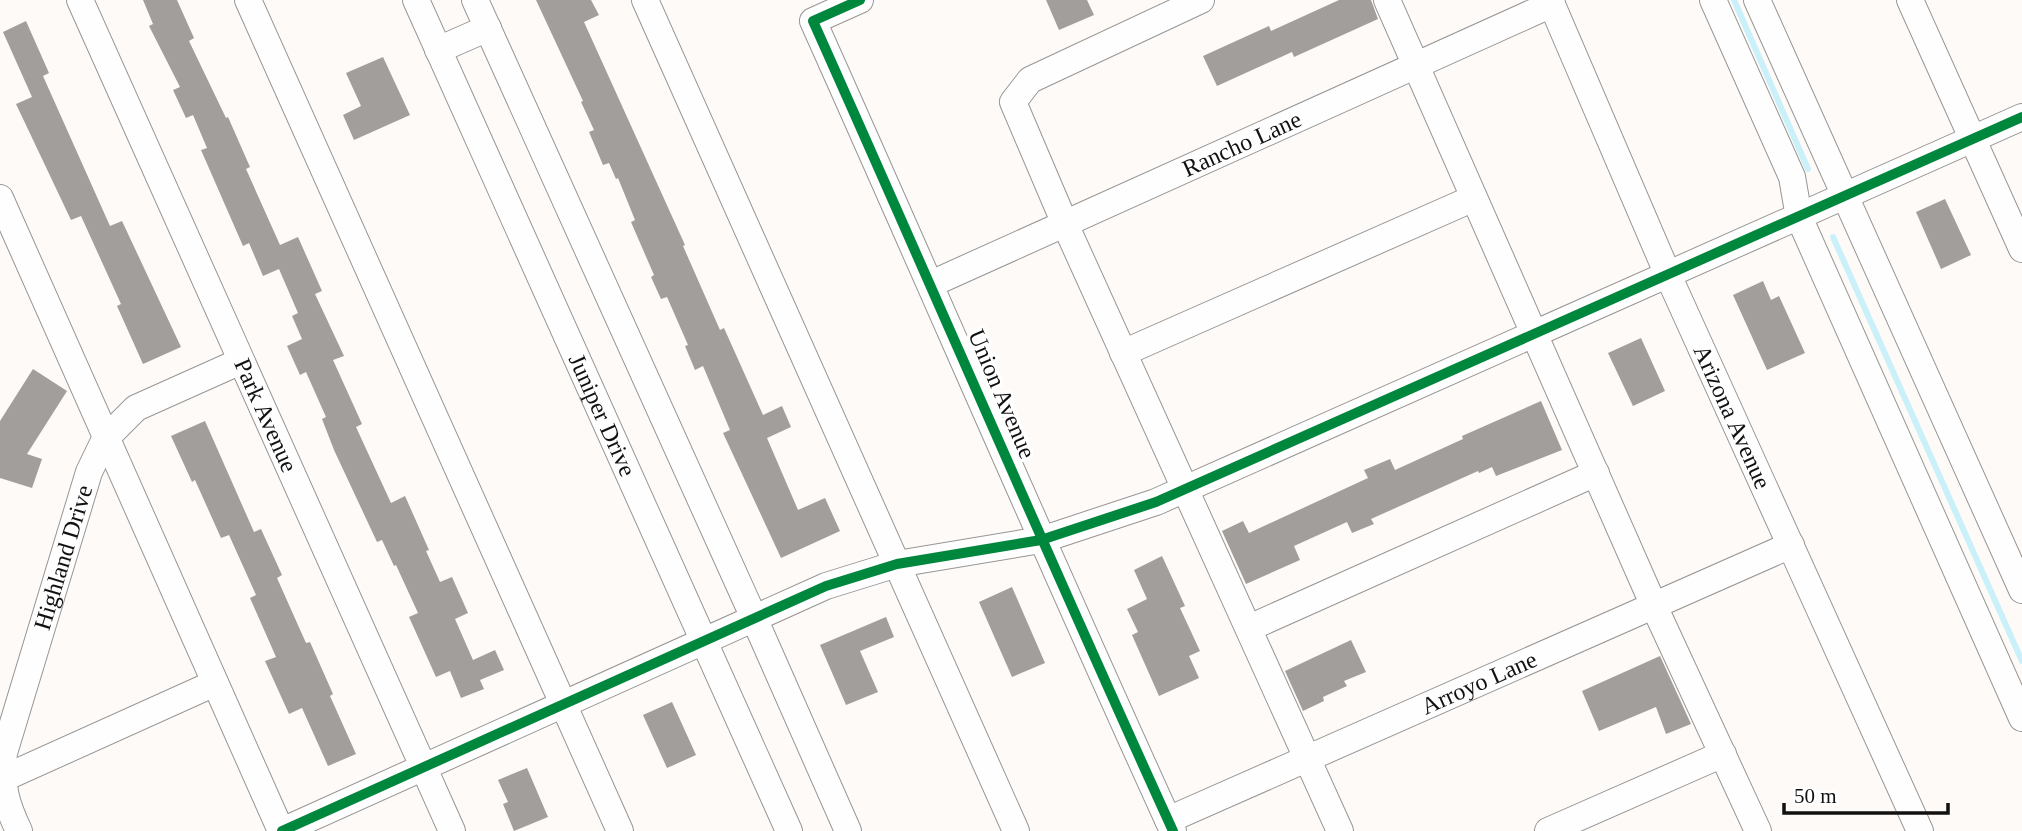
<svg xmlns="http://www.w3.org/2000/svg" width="2022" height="831" font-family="Georgia,serif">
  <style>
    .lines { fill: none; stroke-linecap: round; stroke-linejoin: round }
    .stream { stroke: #caf1fa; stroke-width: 6 }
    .building { fill: #a19e9c }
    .minor-casing { stroke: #979695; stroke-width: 28 }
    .minor { stroke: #fffefe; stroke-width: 26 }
    .cycleway-casing { stroke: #fff; stroke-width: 15 }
    .cycleway { stroke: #00873e; stroke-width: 10 }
    .labels { text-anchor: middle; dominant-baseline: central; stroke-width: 7; stroke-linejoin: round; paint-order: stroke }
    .street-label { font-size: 24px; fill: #111; stroke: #fff }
  </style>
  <rect width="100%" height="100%" fill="#fdfaf7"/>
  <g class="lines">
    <g class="stream">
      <path d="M 1734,0 L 1808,169"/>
      <path d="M 1833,237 L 2022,661"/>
    </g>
  </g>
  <g class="building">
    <path d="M 143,0 L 177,0 L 194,38 L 189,41 L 226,118 L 228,117 L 250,167 L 246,169 L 280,245 L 298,237 L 322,291 L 315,294 L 344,356 L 333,360 L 362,424 L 356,427 L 391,503 L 405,496 L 429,550 L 426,551 L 440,582 L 452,577 L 468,613 L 455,619 L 473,660 L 495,650 L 504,670 L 480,680 L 484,689 L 461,698 L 450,671 L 436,677 L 409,617 L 418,613 L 396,565 L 394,566 L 382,540 L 377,542 L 334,450 L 322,419 L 326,417 L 306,372 L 300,375 L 287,346 L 302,339 L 292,316 L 298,313 L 279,269 L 263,276 L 249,243 L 243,246 L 201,150 L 207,148 L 193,115 L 186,118 L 173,90 L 180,87 L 149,26 L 153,24 Z"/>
    <path d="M 536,0 L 591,0 L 599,15 L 584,22 L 685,245 L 683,246 L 720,330 L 724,328 L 763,415 L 782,406 L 791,427 L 767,438 L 798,510 L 825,498 L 840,531 L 781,558 L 723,433 L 730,430 L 703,366 L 695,370 L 685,346 L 688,345 L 667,297 L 661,299 L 651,277 L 654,275 L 631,222 L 635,220 L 618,178 L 616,179 L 609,163 L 603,165 L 589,132 L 594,130 L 581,102 L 583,101 Z"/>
    <path d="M 1046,0 L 1087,0 L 1094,15 L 1059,30 Z"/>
    <path d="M 1339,0 L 1371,0 L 1378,19 L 1294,57 L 1292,52 L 1217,86 L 1203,56 L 1269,26 L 1271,31 Z"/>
    <path d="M 26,21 L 49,73 L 43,76 L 110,226 L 122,221 L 181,347 L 143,364 L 117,306 L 121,304 L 81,216 L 71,220 L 16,104 L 32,97 L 3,32 Z"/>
    <path d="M 383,57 L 410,115 L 354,140 L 343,115 L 361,106 L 346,73 Z"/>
    <path d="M 1945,199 L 1971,255 L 1941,269 L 1916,212 Z"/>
    <path d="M 1763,281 L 1771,300 L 1779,296 L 1805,353 L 1767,370 L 1733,295 Z"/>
    <path d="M 1641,338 L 1665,391 L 1633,406 L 1608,353 Z"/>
    <path d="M 33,369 L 67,391 L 27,454 L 42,459 L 32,488 L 0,478 L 0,421 Z"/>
    <path d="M 1541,401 L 1562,450 L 1496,476 L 1492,467 L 1479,473 L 1478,471 L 1371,519 L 1374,524 L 1352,533 L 1347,522 L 1294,546 L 1300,560 L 1246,584 L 1222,531 L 1243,521 L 1249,533 L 1368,478 L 1364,470 L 1390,459 L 1395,470 L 1463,439 L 1462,436 Z"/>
    <path d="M 205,421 L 254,532 L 261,529 L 282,575 L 277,578 L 306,643 L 310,642 L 333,694 L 330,696 L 356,754 L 328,766 L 302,708 L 289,714 L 265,661 L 276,657 L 250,598 L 256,595 L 229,535 L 221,538 L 195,480 L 192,482 L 171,436 Z"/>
    <path d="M 1162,556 L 1185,606 L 1180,608 L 1200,651 L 1189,656 L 1199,678 L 1159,696 L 1132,635 L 1138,632 L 1127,609 L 1147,599 L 1134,570 Z"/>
    <path d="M 1012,587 L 1045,663 L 1012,677 L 979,602 Z"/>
    <path d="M 886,617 L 894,637 L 860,651 L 878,692 L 846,705 L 820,645 Z"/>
    <path d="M 1351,640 L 1366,672 L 1344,681 L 1347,686 L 1323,697 L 1324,701 L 1303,711 L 1285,671 Z"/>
    <path d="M 1660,656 L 1691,724 L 1666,734 L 1656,707 L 1599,731 L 1582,691 Z"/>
    <path d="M 672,702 L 696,755 L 667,768 L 643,715 Z"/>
    <path d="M 527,768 L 548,817 L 514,831 L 503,804 L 508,802 L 498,780 Z"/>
  </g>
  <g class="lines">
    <g class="minor-casing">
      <g id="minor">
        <path id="s1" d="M 80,0 L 452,831"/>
        <path d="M 248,0 L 620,831"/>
        <path id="s2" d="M 416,0 L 789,831"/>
        <path d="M 475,0 L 754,618 L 848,831"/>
        <path d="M 645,0 L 1016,831"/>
        <path d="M 860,0 L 813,21 C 934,291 1050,562 1173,831"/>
        <path d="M 1201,0 L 1030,80 L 1013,102 L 1065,224 L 1340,831"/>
        <path d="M 1387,0 L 1654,606 L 1758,831"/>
        <path id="s3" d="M 1550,0 L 1668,275 L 1920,831"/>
        <path d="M 1713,0 L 1792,177 L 1799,217 L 2022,718"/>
        <path d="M 1757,0 L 2022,590"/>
        <path d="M 1910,0 L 2022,249"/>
        <path d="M 438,50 L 488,28"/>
        <path d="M 0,198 L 281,831"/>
        <path id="s4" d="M 931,284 L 1552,4"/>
        <path d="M 1123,353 L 1474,198"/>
        <path d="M 1249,628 L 1596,473"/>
        <path d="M 2,779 L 215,683"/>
        <path id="s5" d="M 1168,820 L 1791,545"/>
        <path id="s6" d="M 19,831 C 5,802 1,784 4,753 L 89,472 L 105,439 L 136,408 L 241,361"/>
        <path d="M 282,831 L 826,586 L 897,564 L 1041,540 L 1156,502 L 2022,117"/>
        <path d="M 1548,831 L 1723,754"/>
      </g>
    </g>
    <use href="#minor" class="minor"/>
    <g class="cycleway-casing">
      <g id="cycleway">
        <path d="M 860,0 L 813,21 C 934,291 1050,562 1173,831"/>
        <path d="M 282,831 L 826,586 L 897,564 L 1041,540 L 1156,502 L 2022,117"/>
      </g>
    </g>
    <use href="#cycleway" class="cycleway"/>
  </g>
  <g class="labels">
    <g class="street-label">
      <text stroke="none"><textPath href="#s4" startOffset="341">Rancho Lane</textPath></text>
      <text transform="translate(1002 394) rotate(67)">Union Avenue</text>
      <text stroke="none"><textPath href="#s1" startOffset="455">Park Avenue</textPath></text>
      <text stroke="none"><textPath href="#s2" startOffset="455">Juniper Drive</textPath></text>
      <text stroke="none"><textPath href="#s3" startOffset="455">Arizona Avenue</textPath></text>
      <text stroke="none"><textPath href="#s6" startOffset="285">Highland Drive</textPath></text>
      <text stroke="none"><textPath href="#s5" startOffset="340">Arroyo Lane</textPath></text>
    </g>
  </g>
  <path d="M1784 803v10h164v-10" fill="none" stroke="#111111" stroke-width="3.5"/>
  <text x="1794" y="803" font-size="21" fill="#111111" stroke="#ffffff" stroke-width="5" paint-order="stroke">50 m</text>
</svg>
